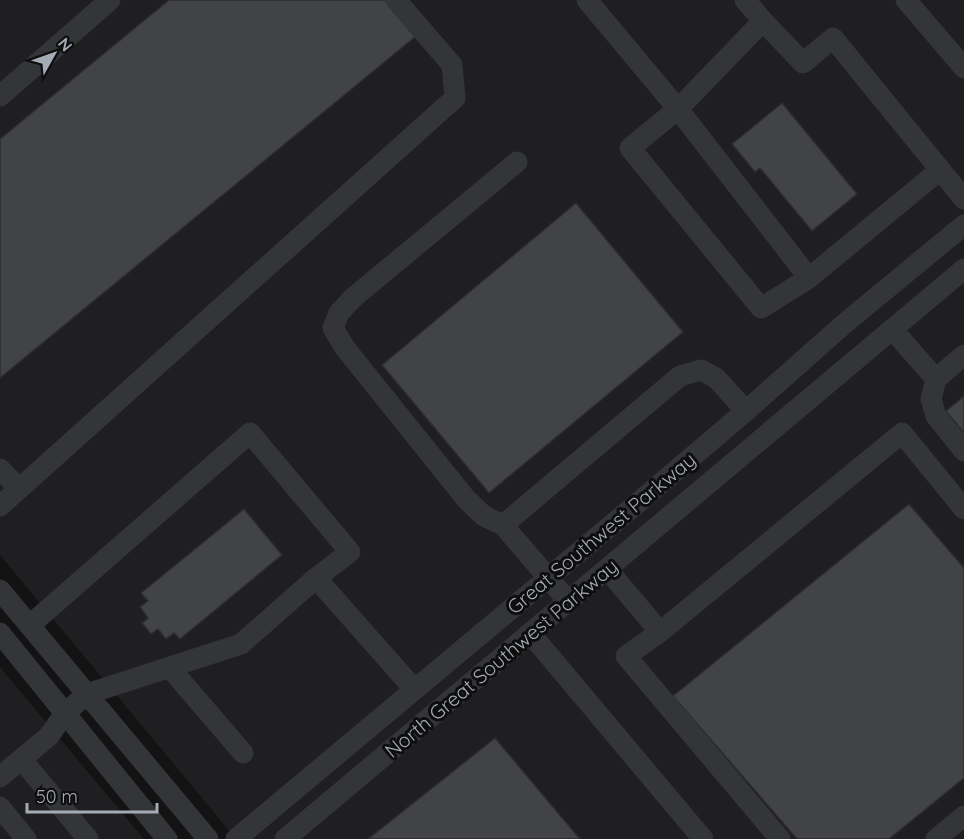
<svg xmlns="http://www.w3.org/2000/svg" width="964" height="839" font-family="Quicksand,sans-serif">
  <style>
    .built { fill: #1f1f21 }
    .building { fill: #424347; stroke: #2d2d30; stroke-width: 1.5 }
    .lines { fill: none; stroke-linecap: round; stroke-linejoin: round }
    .minor { stroke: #343539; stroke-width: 21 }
    .labels { text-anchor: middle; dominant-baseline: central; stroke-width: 6; stroke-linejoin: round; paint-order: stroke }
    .street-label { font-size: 20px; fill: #a5abb4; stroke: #0e0e0f }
  </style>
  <rect width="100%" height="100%" fill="#131314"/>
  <g class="built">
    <path d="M 0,0 L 964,0 L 964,839 L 236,839 L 0,555 Z"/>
    <path d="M 0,667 L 144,839 L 0,839 Z"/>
  </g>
  <g class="building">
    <path d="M 169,0 L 385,0 L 415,37 L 0,378 L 0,139 Z"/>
    <path d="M 782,103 L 857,194 L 812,231 L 760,168 L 755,172 L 732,144 Z"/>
    <path d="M 576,203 L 683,332 L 489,493 L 382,365 Z"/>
    <path d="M 964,396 L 964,433 L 946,411 Z"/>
    <path d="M 909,504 L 964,568 L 964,778 L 889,839 L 797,839 L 673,696 Z"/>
    <path d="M 244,509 L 282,555 L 180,639 L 174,633 L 166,639 L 158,629 L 151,634 L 142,623 L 148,618 L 140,607 L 148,601 L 141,593 Z"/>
    <path d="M 495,738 L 580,839 L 368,839 Z"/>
  </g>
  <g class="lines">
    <g class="minor">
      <path d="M 587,0 L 678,109 L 630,148 L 761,308 L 809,278 L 940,170"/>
      <path d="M 745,0 L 763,21"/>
      <path d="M 906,0 L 964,68"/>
      <path d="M 0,96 L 110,0"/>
      <path d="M 809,278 L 678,109 L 763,21 L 803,63 L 833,38 L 964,199"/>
      <path d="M 892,329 L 936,379 L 964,355"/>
      <path d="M 936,379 L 931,399 L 936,416 L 964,451"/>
      <path d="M 0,469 L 19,489"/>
      <path d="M 0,506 L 455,98 L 452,65 L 396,0"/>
      <path d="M 503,525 L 484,516 L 467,500 L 345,348 L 333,328 L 339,313 L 354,297 L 517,162"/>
      <path d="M 607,569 L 660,632 L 902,433 L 964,509"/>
      <path d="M 0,590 L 208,839"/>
      <path d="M 568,601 L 503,525 L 680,376 L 701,370 L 716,378 L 746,411"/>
      <path d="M 30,625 L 250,433 L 350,552 L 316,578"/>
      <path d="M 660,632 L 626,656 L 780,839"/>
      <path d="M 0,633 L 167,839"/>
      <path d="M 530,633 L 703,839"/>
      <path d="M 170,668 L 243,753"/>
      <path d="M 22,760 L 88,839"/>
      <path d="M 0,777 L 49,736 L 65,713 L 87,694 L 241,644 L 316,578 L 414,689"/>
      <path d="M 0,807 L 26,839"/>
      <path d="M 236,839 L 627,512 L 746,411 L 844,324 L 964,225"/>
      <path d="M 285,839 L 964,269"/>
      <path d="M 936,839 L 964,816"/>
    </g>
  </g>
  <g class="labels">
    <g class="street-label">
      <text transform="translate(601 533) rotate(-40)">Great Southwest Parkway</text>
      <text transform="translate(501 658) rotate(-40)">North Great Southwest Parkway</text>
    </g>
  </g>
  <g transform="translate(54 54) rotate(50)" stroke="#0e0e0f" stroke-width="4.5" paint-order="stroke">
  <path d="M0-4.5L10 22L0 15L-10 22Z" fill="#a5abb4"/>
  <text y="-9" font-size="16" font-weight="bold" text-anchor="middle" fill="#a5abb4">N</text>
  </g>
  <path d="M27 803v9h130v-9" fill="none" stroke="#a5abb4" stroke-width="3"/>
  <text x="36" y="803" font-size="18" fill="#a5abb4" stroke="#0e0e0f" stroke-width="4.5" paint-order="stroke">50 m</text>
</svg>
